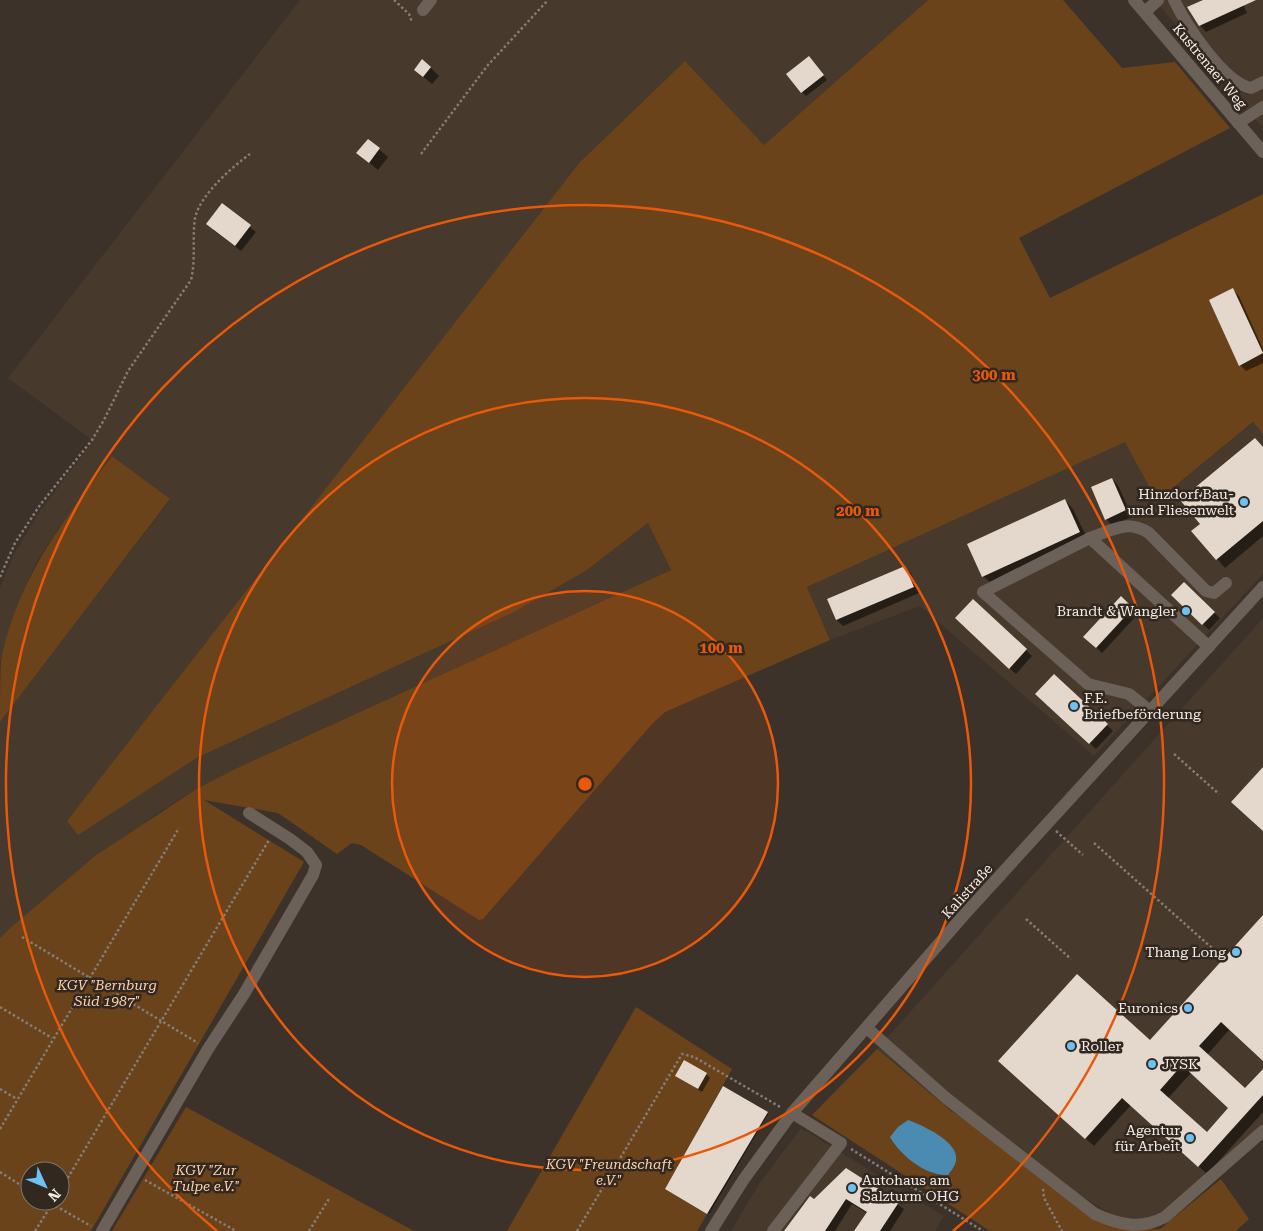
<svg xmlns="http://www.w3.org/2000/svg" width="1263" height="1231" font-family="'Roboto Serif',serif">
  <style>
    .built { fill: #47392b }
    .green { fill: #6a431b; fill-rule: evenodd }
    .water { fill: #4b8bb1 }
    .shadow { fill: #0007; fill-rule: evenodd }
    .building { fill: #e4d8cd; fill-rule: evenodd }
    .lines { fill: none; stroke-linecap: round; stroke-linejoin: round }
    .path { stroke: #857c76; stroke-width: 2.5; stroke-dasharray: 2.5 2.5; stroke-linecap: butt }
    .minor { stroke: #6c6158; stroke-width: 12 }
    .ring { fill: none; stroke: #e8590c; stroke-width: 2.5 }
    .poi-dot { fill: #6ec2f3; stroke: #322820; stroke-width: 2 }
    .labels { text-anchor: middle; dominant-baseline: central; stroke-width: 5; stroke-linejoin: round; paint-order: stroke }
    .street-label { font-size: 14px; fill: #f2ebe6; stroke: #322820 }
    .poi-label { font-size: 14px; fill: #f2ebe6; stroke: #322820; text-anchor: end }
    .park-label { font-size: 14px; font-style: italic; fill: #fcd0aa; stroke: #322820 }
    .centre { fill: #e8590c; stroke: #322820; stroke-width: 2.5 }
    .ring-label { font-size: 15px; text-anchor: middle; font-weight: bold; fill: #e8590c; stroke: #322820; stroke-width: 5; stroke-linejoin: round; paint-order: stroke }
  </style>
  <rect width="100%" height="100%" fill="#3c322a"/>
  <g class="built">
    <path d="M 300,0 L 928,0 L 764,145 L 685,61 L 580,162 L 145,790 L 198,757 L 587,570 L 648,523 L 671,570 L 237,768 L 198,788 L 155,815 L 9,929 L 0,938 L 0,722 L 170,500 L 112,456 L 61,524 L 35,565 L 15,611 L 0,663 L 0,587 L 14,554 L 40,511 L 93,441 L 8,378 Z"/>
    <path d="M 1155,0 L 1263,0 L 1263,125 L 1261,126 Z"/>
    <path d="M 1254,422 L 1263,434 L 1263,574 L 1094,756 L 920,606 L 830,640 L 807,587 L 1126,441 L 1157,501 Z"/>
    <path d="M 1263,618 L 1263,1137 L 1153,1231 L 1140,1231 L 1018,1159 L 920,1088 L 877,1049 Z"/>
    <path d="M 801,1128 L 944,1216 L 935,1231 L 731,1231 L 759,1184 Z"/>
  </g>
  <g class="green">
    <path d="M 928,0 L 1063,0 L 1122,68 L 1175,62 L 1230,128 L 1019,238 L 1050,298 L 1263,194 L 1263,434 L 1253,422 L 1157,501 L 1125,442 L 807,587 L 830,640 L 665,712 L 651,725 L 483,919 L 479,920 L 361,845 L 352,843 L 337,854 L 278,813 L 204,800 L 304,862 L 91,1231 L 0,1231 L 0,938 L 9,929 L 95,856 L 198,788 L 237,768 L 671,570 L 648,523 L 587,570 L 514,612 L 198,757 L 78,835 L 67,821 L 580,162 L 685,61 L 764,145 ZM 30,1171 L 60,1171 L 60,1201 L 30,1201 Z"/>
    <path d="M 112,456 L 170,499 L 0,722 C 0,702 0,680 1,661 C 16,581 64,519 112,456 Z"/>
    <path d="M 636,1007 L 732,1069 L 665,1189 L 707,1214 L 697,1231 L 507,1231 Z"/>
    <path d="M 877,1049 L 950,1110 L 1088,1203 L 1140,1230 L 1160,1229 L 1221,1179 L 1249,1219 L 1236,1231 L 990,1231 L 812,1115 Z"/>
    <path d="M 186,1107 L 414,1231 L 112,1231 Z"/>
  </g>
  <path class="water" d="M 908,1120 C 922,1125 960,1142 956,1161 C 955,1166 951,1171 948,1175 C 926,1176 901,1156 890,1137 L 898,1127 Z"/>
  <g class="shadow">
    <path d="M 1206,0 L 1241,0 L 1247,13 L 1206,32 L 1200,25 Z"/>
    <path d="M 813,62 L 827,80 L 806,96 L 802,92 Z"/>
    <path d="M 431,68 L 439,76 L 432,84 L 415,70 Z"/>
    <path d="M 368,140 L 388,157 L 378,170 L 358,153 Z"/>
    <path d="M 222,205 L 256,232 L 241,251 L 213,230 Z"/>
    <path d="M 1233,290 L 1239,296 L 1263,349 L 1263,363 L 1246,371 L 1240,365 Z"/>
    <path d="M 1263,447 L 1263,536 L 1225,568 L 1193,531 L 1201,524 Z"/>
    <path d="M 1112,479 L 1118,485 L 1132,517 L 1112,525 L 1106,519 Z"/>
    <path d="M 1065,500 L 1073,509 L 1088,540 L 992,584 L 983,576 Z"/>
    <path d="M 905,567 L 911,573 L 919,593 L 843,626 L 837,620 Z"/>
    <path d="M 1184,584 L 1220,618 L 1209,630 L 1173,595 Z"/>
    <path d="M 1121,598 L 1138,614 L 1102,653 L 1085,637 Z"/>
    <path d="M 973,601 L 1032,656 L 1016,674 L 962,624 Z"/>
    <path d="M 1043,700 L 1107,725 L 1113,731 L 1096,749 Z"/>
    <path d="M 1263,917 L 1263,1060 L 1230,1029 L 1207,1055 L 1245,1090 L 1263,1071 L 1263,1112 L 1207,1174 L 1131,1105 L 1094,1146 L 1008,1069 L 1150,1042 ZM 1191,1073 L 1230,1108 L 1207,1134 L 1168,1098 Z"/>
    <path d="M 706,1074 L 710,1078 L 702,1092 L 676,1076 Z"/>
    <path d="M 767,1113 L 768,1114 L 709,1214 L 668,1190 Z"/>
    <path d="M 846,1169 L 904,1209 L 890,1231 L 855,1231 L 867,1213 L 852,1204 L 835,1231 L 787,1231 Z"/>
  </g>
  <g class="building">
    <path d="M 1203,0 L 1256,0 L 1199,26 L 1187,7 Z"/>
    <path d="M 809,56 L 824,75 L 801,93 L 786,74 Z"/>
    <path d="M 422,59 L 431,67 L 423,77 L 414,70 Z"/>
    <path d="M 368,139 L 380,148 L 369,163 L 356,153 Z"/>
    <path d="M 222,203 L 251,225 L 235,246 L 206,224 Z"/>
    <path d="M 1233,288 L 1263,353 L 1239,366 L 1209,300 Z"/>
    <path d="M 1255,438 L 1263,447 L 1263,521 L 1216,560 L 1191,531 L 1200,524 L 1180,500 Z"/>
    <path d="M 1112,478 L 1126,510 L 1105,520 L 1091,487 Z"/>
    <path d="M 1065,499 L 1080,532 L 982,577 L 967,544 Z"/>
    <path d="M 905,566 L 914,587 L 836,620 L 827,599 Z"/>
    <path d="M 1184,582 L 1215,612 L 1202,625 L 1171,595 Z"/>
    <path d="M 1121,596 L 1133,608 L 1096,648 L 1083,637 Z"/>
    <path d="M 973,599 L 1027,649 L 1009,669 L 955,618 Z"/>
    <path d="M 1054,674 L 1108,724 L 1089,744 L 1035,694 Z"/>
    <path d="M 1263,767 L 1263,831 L 1231,802 Z"/>
    <path d="M 1263,915 L 1263,1061 L 1221,1022 L 1199,1046 L 1245,1088 L 1263,1069 L 1263,1095 L 1198,1167 L 1122,1098 L 1085,1139 L 998,1061 L 1077,974 L 1150,1040 ZM 1182,1065 L 1228,1108 L 1207,1132 L 1160,1090 Z"/>
    <path d="M 684,1060 L 707,1073 L 698,1089 L 675,1076 Z"/>
    <path d="M 723,1086 L 768,1112 L 707,1214 L 665,1189 Z"/>
    <path d="M 846,1168 L 899,1202 L 880,1231 L 854,1231 L 867,1212 L 846,1199 L 825,1231 L 784,1231 L 810,1196 L 814,1199 Z"/>
  </g>
  <g class="lines">
    <g class="path">
      <path d="M 394,0 L 409,14 L 412,22"/>
      <path d="M 421,154 L 488,65 L 548,0"/>
      <path d="M 0,577 L 15,543 L 40,505 L 92,440 L 104,420 L 128,371 L 191,280 C 196,259 192,239 195,218 C 200,195 232,167 250,154"/>
      <path d="M 1174,754 L 1219,794"/>
      <path d="M 1056,831 L 1083,855"/>
      <path d="M 1094,843 L 1212,948"/>
      <path d="M 1026,919 L 1071,959"/>
      <path d="M 22,937 L 198,1043"/>
      <path d="M 0,1007 L 52,1038"/>
      <path d="M 0,1089 L 17,1099"/>
      <path d="M 0,1129 L 179,828"/>
      <path d="M 851,1149 L 983,1231"/>
      <path d="M 0,1172 L 30,1191"/>
      <path d="M 145,1180 L 236,1231"/>
      <path d="M 1043,1189 L 1044,1198 L 1062,1231"/>
      <path d="M 60,1191 L 269,840"/>
      <path d="M 47,1201 L 91,1226"/>
      <path d="M 35,1231 L 54,1201"/>
      <path d="M 309,1231 L 330,1197"/>
      <path d="M 577,1231 L 682,1054 L 694,1057 L 782,1108"/>
    </g>
    <g class="minor">
      <path d="M 1134,0 L 1263,152"/>
      <path d="M 1174,0 C 1186,25 1223,82 1251,88 L 1263,82"/>
      <path d="M 423,10 L 431,0"/>
      <path d="M 1145,12 L 1158,0"/>
      <path d="M 1238,123 L 1263,107"/>
      <path d="M 1090,538 C 1113,530 1127,519 1149,533 L 1206,591 L 1214,593 L 1226,583"/>
      <path d="M 1150,711 L 1129,694 L 1088,684 L 983,592 L 1090,538 L 1209,647"/>
      <path d="M 868,1029 L 946,1098 L 1095,1214 C 1120,1225 1140,1230 1165,1217 L 1263,1131"/>
      <path d="M 102,1231 L 208,1049 L 244,994 L 313,875 L 316,865 L 307,852 L 290,839 L 249,813"/>
      <path d="M 711,1231 L 744,1179 L 792,1113 L 964,915 L 1263,587"/>
      <path d="M 773,1231 L 841,1143 L 792,1113"/>
    </g>
  </g>
  <circle cx="585" cy="784" r="193" fill="#e8590c" fill-opacity=".12"/>
  <g class="ring">
    <circle cx="585" cy="784" r="193"/>
    <circle cx="585" cy="784" r="386"/>
    <path d="M217 1231A579 579 0 1 1 953 1231"/>
  </g>
  <g class="poi-dot">
    <circle cx="1244" cy="502" r="5"/>
    <circle cx="1186" cy="611" r="5"/>
    <circle cx="1074" cy="706" r="5"/>
    <circle cx="1236" cy="952" r="5"/>
    <circle cx="1188" cy="1008" r="5"/>
    <circle cx="1071" cy="1046" r="5"/>
    <circle cx="1152" cy="1064" r="5"/>
    <circle cx="1190" cy="1138" r="5"/>
    <circle cx="852" cy="1188" r="5"/>
  </g>
  <g class="labels">
    <g class="street-label">
      <text transform="translate(1210 66) rotate(50)">Kustrenaer Weg</text>
      <text transform="translate(967 891) rotate(-48)">Kalistraße</text>
    </g>
    <g class="poi-label">
      <text x="1234" y="494">Hinzdorf Bau-<tspan x="1234" dy="16">und Fliesenwelt</tspan></text>
      <text x="1176" y="611">Brandt &amp; Wangler</text>
      <text x="1084" y="698" text-anchor="start">F.E.<tspan x="1084" dy="16">Briefbeförderung</tspan></text>
      <text x="1226" y="952">Thang Long</text>
      <text x="1178" y="1008">Euronics</text>
      <text x="1081" y="1046" text-anchor="start">Roller</text>
      <text x="1162" y="1064" text-anchor="start">JYSK</text>
      <text x="1180" y="1130">Agentur<tspan x="1180" dy="16">für Arbeit</tspan></text>
      <text x="862" y="1180" text-anchor="start">Autohaus am<tspan x="862" dy="16">Salzturm OHG</tspan></text>
    </g>
    <g class="park-label">
      <text x="107" y="985">KGV "Bernburg<tspan x="107" dy="16">Süd 1987"</tspan></text>
      <text x="609" y="1164">KGV "Freundschaft<tspan x="609" dy="16">e.V."</tspan></text>
      <text x="206" y="1170">KGV "Zur<tspan x="206" dy="16">Tulpe e.V."</tspan></text>
    </g>
  </g>
  <circle cx="585" cy="784" r="8" class="centre"/>
  <g class="ring-label">
    <text x="994" y="380">300 m</text>
    <text x="858" y="516">200 m</text>
    <text x="721" y="653">100 m</text>
  </g>
  <g transform="translate(45 1186) rotate(134)"><circle r="24" fill="#322820" stroke="#7f766f"/>
  <path d="M0-4L9 19L0 12L-9 19Z" fill="#6ec2f3"/>
  <text y="-8" font-size="14" font-weight="bold" text-anchor="middle" fill="#f2ebe6">N</text>
  </g>
</svg>
